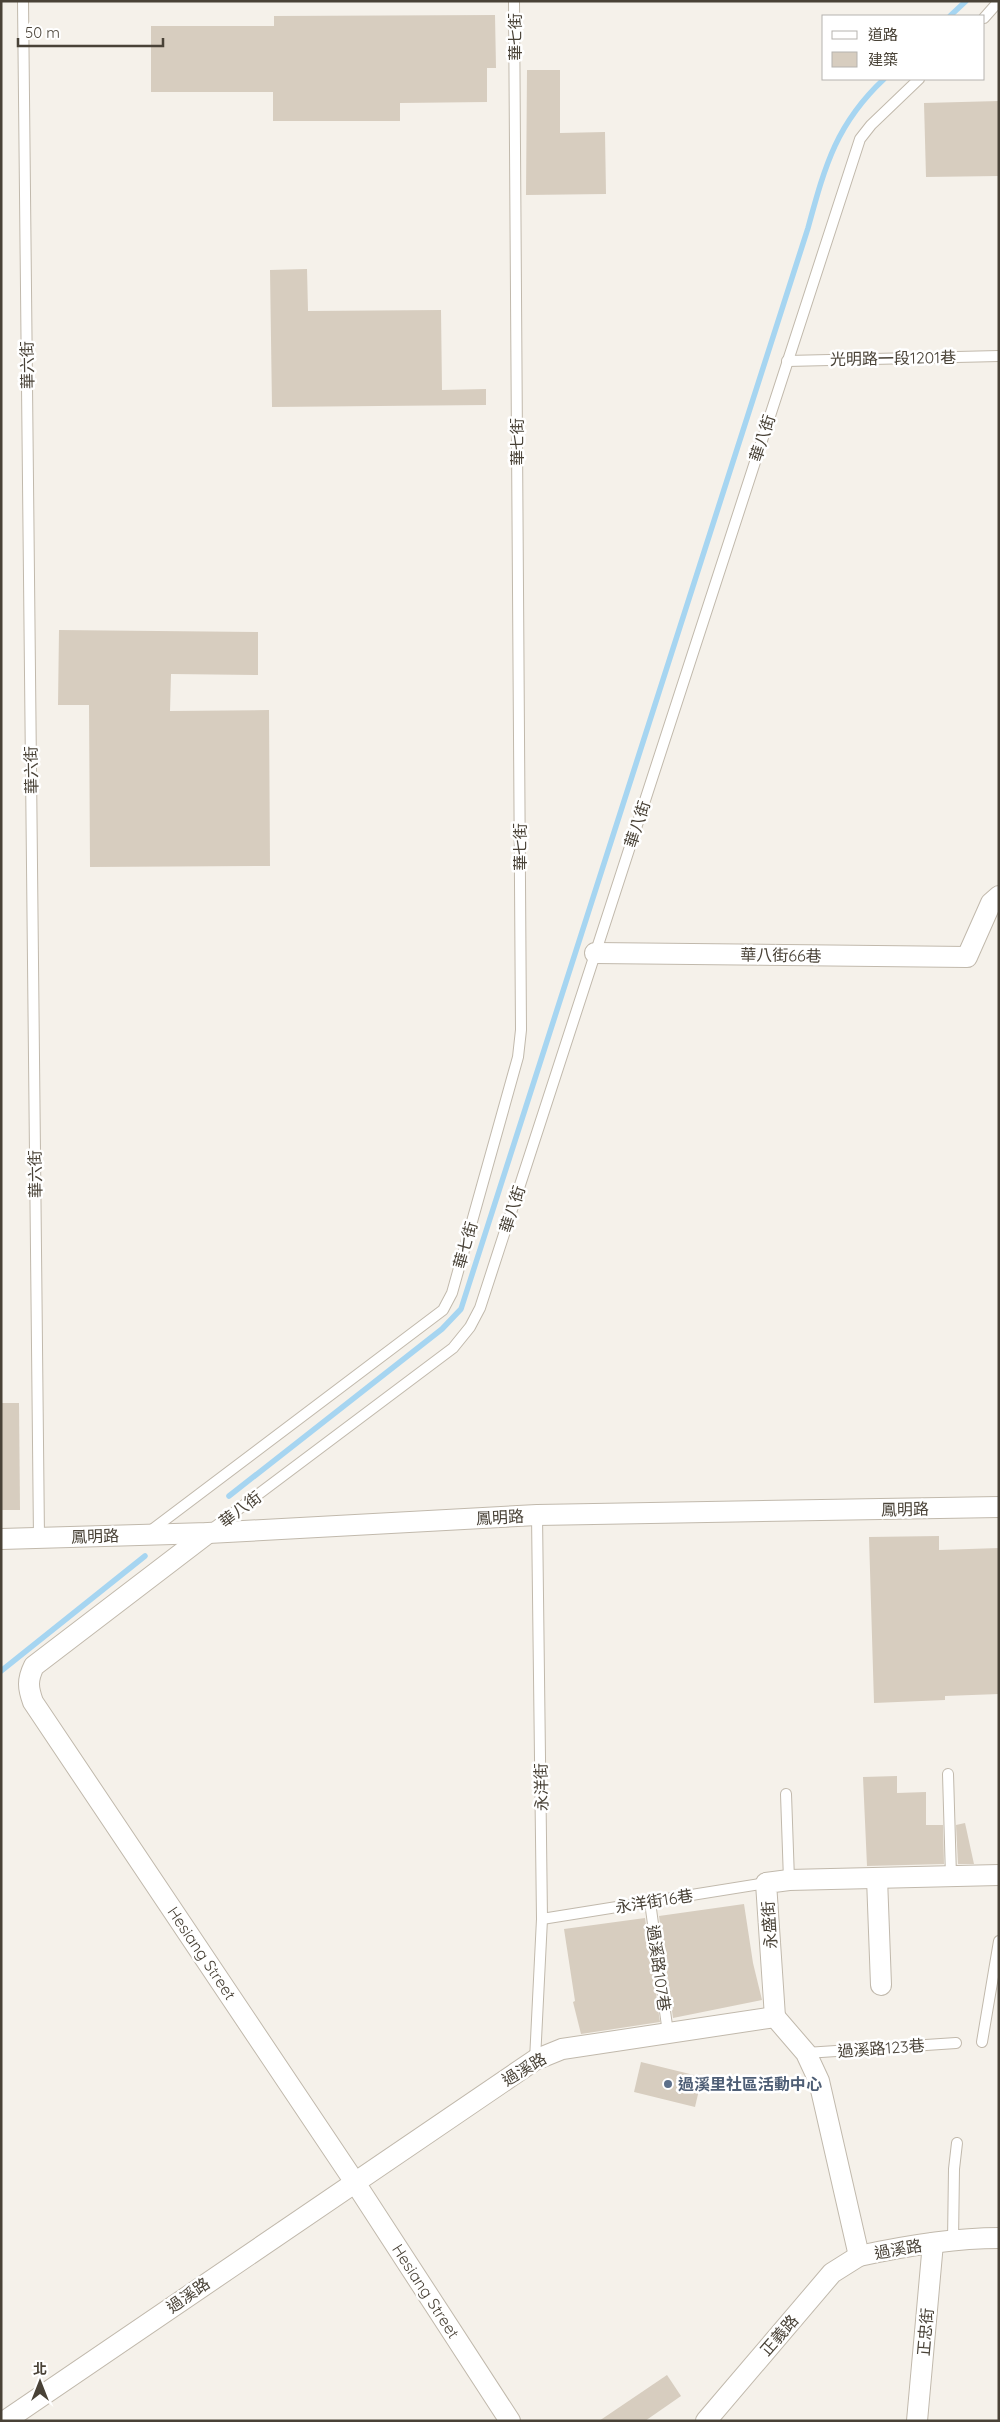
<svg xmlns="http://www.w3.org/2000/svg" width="1000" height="2422" font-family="Quicksand,'Noto Sans TC',sans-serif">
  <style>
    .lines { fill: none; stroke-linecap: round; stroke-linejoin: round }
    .stream { stroke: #a6d5f1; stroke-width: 5.5 }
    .building { fill: #d7cdbf }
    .lane-casing { stroke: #c1b9ac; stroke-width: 12 }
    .street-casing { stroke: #c1b9ac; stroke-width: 22 }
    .lane { stroke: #fff; stroke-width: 10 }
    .street { stroke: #fff; stroke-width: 20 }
    .service-dot { fill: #5c6f8a; stroke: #fff; stroke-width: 2 }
    .labels { text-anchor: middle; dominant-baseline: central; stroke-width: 5; stroke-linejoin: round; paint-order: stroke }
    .street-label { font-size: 16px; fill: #494237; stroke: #fff }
    .service-label { font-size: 16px; font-weight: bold; fill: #4e5e75; stroke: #fff; text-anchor: start }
  </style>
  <rect width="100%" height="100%" fill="#f5f1ea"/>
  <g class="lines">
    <g class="stream">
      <path d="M 950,16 L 966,1"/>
      <path d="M 229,1496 L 442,1329 L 461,1309 L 808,228 C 825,166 836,124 884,79"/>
      <path d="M 1,1671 L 145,1556"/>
    </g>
  </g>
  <g class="building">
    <path d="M 495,15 L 496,68 L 487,68 L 487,102 L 400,103 L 400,121 L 273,121 L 273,92 L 151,92 L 151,26 L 274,26 L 274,16 Z"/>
    <path d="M 527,70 L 560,70 L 560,133 L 605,132 L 606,194 L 526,195 Z"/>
    <path d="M 999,101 L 999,176 L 926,177 L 924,103 Z"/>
    <path d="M 307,269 L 308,311 L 441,310 L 442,390 L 486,389 L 486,405 L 272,407 L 270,270 Z"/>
    <path d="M 59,630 L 258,632 L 258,675 L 171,674 L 170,711 L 269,710 L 270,866 L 90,867 L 89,705 L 58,705 Z"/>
    <path d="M 1,1403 L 19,1403 L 20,1510 L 1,1510 Z"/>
    <path d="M 939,1536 L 939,1550 L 999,1548 L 999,1694 L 945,1696 L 945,1700 L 874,1703 L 869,1537 Z"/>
    <path d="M 897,1776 L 897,1793 L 926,1792 L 926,1825 L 943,1825 L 944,1864 L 867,1866 L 863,1777 Z"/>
    <path d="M 965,1823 L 974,1864 L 958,1864 L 956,1825 Z"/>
    <path d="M 744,1904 L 753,1963 L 762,2000 L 673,2018 L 659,1916 Z"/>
    <path d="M 645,1918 L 660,2022 L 581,2034 L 573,2002 L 575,2001 L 564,1929 Z"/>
    <path d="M 641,2062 L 702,2077 L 695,2107 L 634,2092 Z"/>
    <path d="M 667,2375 L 681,2396 L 645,2421 L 599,2421 Z"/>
  </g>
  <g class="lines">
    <g class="lane-casing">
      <g id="lane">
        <path d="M 23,1 L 39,1538"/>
        <path d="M 984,18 L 999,1"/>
        <path d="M 787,361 L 999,356"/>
        <path d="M 212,1529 L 453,1348 L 470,1327 L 480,1308 L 860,139 L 871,125 L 919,79"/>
        <path d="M 149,1532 L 443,1310 L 452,1293 L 518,1057 L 521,1030 L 514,1"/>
        <path d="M 948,1774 L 951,1876"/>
        <path d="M 786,1794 L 789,1880"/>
        <path d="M 650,1902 L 668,2033"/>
        <path d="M 542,1919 L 766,1883"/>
        <path d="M 982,2042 L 999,1941"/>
        <path d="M 806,2053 L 956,2043"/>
        <path d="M 535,2060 L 542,1919 L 537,1515"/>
        <path d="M 953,2241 L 954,2169 L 957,2143"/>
      </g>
    </g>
    <g class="street-casing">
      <g id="street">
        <path d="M 595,953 L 967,957 L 991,903 L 999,896"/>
        <path d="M 208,1533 L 34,1666 C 27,1680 28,1688 33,1702 L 354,2181 L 510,2421"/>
        <path d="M 1,1539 L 208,1533 L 537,1515 L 999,1507"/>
        <path d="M 877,1878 L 881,1985"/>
        <path d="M 775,2017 L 766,1883 L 789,1880 L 999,1875"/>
        <path d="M 5,2421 L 535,2060 L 562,2049 L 775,2017 L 806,2053 L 819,2081 L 859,2256 C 905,2246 952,2238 999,2238"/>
        <path d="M 706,2421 L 832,2273 L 859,2256"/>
        <path d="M 917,2421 L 933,2243"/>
      </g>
    </g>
    <use href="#lane" class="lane"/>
    <use href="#street" class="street"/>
  </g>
  <circle class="service-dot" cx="668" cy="2084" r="5"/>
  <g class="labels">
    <g class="street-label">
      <text transform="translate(515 37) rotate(-90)">華七街</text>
      <text transform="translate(893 358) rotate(-1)">光明路一段1201巷</text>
      <text transform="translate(27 365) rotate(-91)">華六街</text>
      <text transform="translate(762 438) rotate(-72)">華八街</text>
      <text transform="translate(517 442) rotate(-90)">華七街</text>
      <text transform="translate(31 770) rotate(-91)">華六街</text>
      <text transform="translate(637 824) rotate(-72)">華八街</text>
      <text transform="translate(520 847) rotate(-90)">華七街</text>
      <text transform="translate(781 955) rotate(1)">華八街66巷</text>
      <text transform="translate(35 1174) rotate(-91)">華六街</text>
      <text transform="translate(512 1209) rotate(-72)">華八街</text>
      <text transform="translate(465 1245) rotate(-74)">華七街</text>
      <text transform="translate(240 1509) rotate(-37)">華八街</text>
      <text transform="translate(905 1509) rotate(-1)">鳳明路</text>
      <text transform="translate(500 1517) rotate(-3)">鳳明路</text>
      <text transform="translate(95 1536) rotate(-2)">鳳明路</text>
      <text transform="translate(541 1787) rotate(-91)">永洋街</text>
      <text transform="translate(654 1901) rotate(-9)">永洋街16巷</text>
      <text transform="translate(769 1925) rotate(-94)">永盛街</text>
      <text transform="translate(202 1953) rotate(56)">Hesiang Street</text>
      <text transform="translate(659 1968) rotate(82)">過溪路107巷</text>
      <text transform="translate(881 2048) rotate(-4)">過溪路123巷</text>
      <text transform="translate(524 2069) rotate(-31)">過溪路</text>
      <text transform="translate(898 2249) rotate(-10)">過溪路</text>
      <text transform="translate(426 2291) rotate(57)">Hesiang Street</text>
      <text transform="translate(188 2295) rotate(-35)">過溪路</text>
      <text transform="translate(925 2332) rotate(-85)">正忠街</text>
      <text transform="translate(779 2335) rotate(-49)">正義路</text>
    </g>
    <g class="service-label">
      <text x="678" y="2084">過溪里社區活動中心</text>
    </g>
  </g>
  <rect width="1000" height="2422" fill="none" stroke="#494237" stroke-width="5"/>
  <rect x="822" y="15" width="162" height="65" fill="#ffffff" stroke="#b6b3af"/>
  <rect x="832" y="31" width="25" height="8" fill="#ffffff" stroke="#b6b3af"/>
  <text x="868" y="40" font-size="15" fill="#494237">道路</text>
  <rect x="832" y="52" width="25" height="15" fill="#d7cdbf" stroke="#b6b3af"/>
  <text x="868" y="65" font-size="15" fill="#494237">建築</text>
  <g transform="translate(40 2382)" stroke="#ffffff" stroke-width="4" paint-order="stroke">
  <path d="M0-4L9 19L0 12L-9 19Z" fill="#494237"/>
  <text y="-8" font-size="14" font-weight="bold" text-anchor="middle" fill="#494237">北</text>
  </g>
  <path d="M18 38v8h145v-8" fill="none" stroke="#494237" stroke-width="2.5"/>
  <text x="25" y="38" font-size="15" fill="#494237" stroke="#ffffff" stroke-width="4" paint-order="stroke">50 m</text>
</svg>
